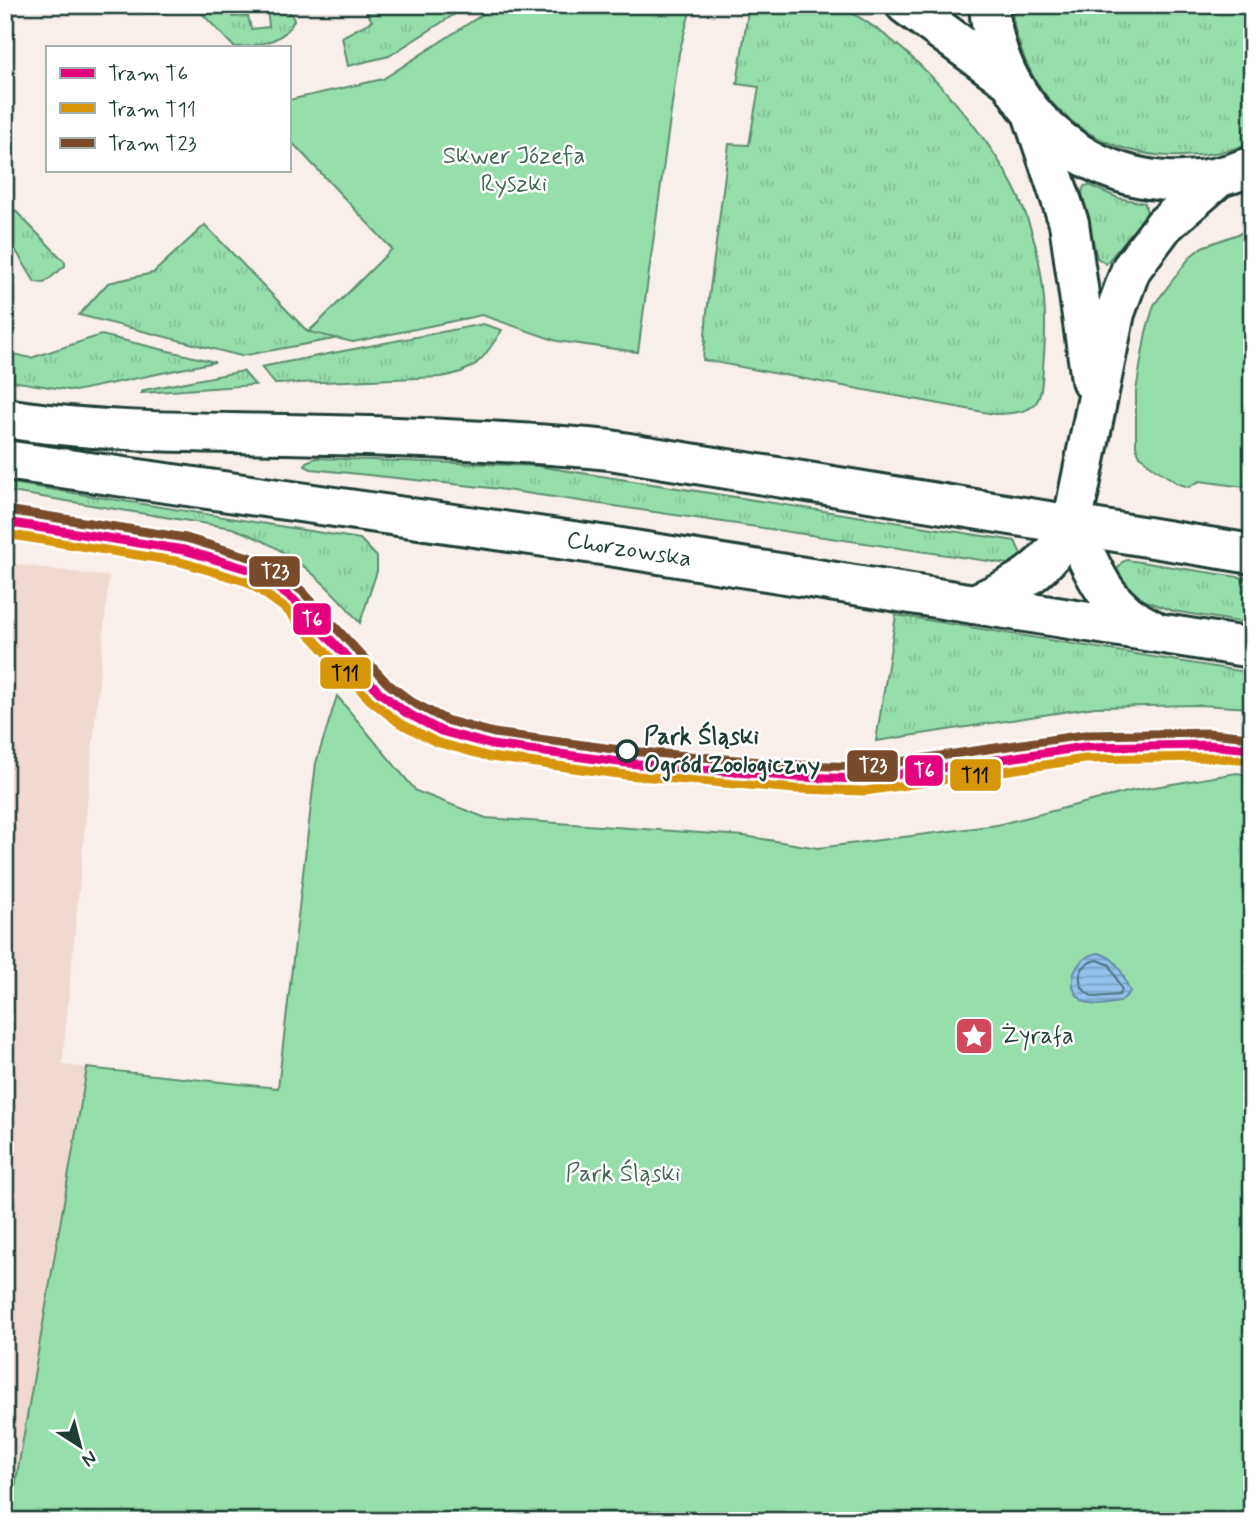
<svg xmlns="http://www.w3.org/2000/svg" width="1257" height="1526" font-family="Mynerve,sans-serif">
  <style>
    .built { fill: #f0d9d0 }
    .grass { fill: url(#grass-tufts); stroke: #5b8e70; stroke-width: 2 }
    .park { fill: #97dead; stroke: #5b8e70; stroke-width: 2 }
    .water { fill: url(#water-rules); stroke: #648da4; stroke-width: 2 }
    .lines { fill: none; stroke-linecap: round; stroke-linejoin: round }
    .shore { stroke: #4d727e; stroke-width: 2 }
    .minor-casing { stroke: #1f3d34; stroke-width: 44 }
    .secondary-casing { stroke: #1f3d34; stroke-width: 44 }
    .minor { stroke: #fff; stroke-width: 38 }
    .secondary { stroke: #fff; stroke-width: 38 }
    .tram-1-casing { stroke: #fff; stroke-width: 14 }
    .tram-2-casing { stroke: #fff; stroke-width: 14 }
    .tram-3-casing { stroke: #fff; stroke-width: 14 }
    .tram-1 { stroke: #e5007d; stroke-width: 9 }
    .tram-2 { stroke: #d79608; stroke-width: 9 }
    .tram-3 { stroke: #7a4b2a; stroke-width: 9 }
    .stop-dot { fill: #fff; stroke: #1f3d34; stroke-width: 3.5 }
    .labels { text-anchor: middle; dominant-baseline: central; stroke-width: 5; stroke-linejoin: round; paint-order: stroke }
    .park-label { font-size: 24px; fill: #3d6552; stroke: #fff }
    .street-label { font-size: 24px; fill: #1f3d34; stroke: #fff }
    .stop-label { font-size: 24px; font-weight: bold; fill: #1f3d34; stroke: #fff; text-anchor: start }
    .poi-label { font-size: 24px; fill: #1f3d34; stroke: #fff; text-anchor: start }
    .line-badge { stroke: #fff; stroke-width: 2.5 }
    .badge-label { font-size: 19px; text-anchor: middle; font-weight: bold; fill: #fff }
    .pale-badge-label { font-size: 19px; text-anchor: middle; font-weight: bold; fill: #111 }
  </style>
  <defs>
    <pattern id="grass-tufts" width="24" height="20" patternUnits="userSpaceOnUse" patternTransform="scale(1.75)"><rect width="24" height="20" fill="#97dead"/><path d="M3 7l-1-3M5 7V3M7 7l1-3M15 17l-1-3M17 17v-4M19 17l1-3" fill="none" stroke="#82bf95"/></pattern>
    <pattern id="water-rules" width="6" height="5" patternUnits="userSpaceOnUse" patternTransform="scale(1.75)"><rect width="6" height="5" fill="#92c2ee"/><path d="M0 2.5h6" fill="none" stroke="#779fc2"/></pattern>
  </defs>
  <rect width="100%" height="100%" fill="#f8eeea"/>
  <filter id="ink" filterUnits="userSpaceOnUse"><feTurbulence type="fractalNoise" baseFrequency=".0143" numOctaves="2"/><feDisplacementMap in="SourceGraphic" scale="14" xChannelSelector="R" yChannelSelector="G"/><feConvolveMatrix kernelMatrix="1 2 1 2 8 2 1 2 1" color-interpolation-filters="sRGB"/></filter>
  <g filter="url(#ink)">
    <path class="built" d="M 5,563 L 109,577 L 62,1065 L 87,1068 L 9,1521 L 5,1521 Z"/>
    <g class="grass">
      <path d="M 194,5 L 230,6 L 233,17 L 248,16 L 251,29 L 269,27 L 267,5 L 288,8 L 294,20 C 285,42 255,47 234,47 Z"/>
      <path d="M 363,5 L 469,5 L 389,56 L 348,66 L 342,37 L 372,21 Z"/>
      <path d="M 749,5 C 768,5 824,1 839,7 C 905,35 990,133 1019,198 C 1041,246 1048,303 1044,355 C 1040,401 1046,413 994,414 L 703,360 L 707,312 L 729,144 L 749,145 L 759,87 L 737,84 Z"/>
      <path d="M 1011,5 L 1252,5 L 1252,143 C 1140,183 1025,131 1011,5 Z"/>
      <path d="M 289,100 L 516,226 L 339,338 L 241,356 L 79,315 L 108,283 L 153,273 L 205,225 L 308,332 L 396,251 Z"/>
      <path d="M 1089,185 L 1118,198 L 1145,203 L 1147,214 L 1106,264 L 1097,258 L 1082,193 L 1084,186 Z"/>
      <path d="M 5,200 L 65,262 L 65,266 L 44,283 L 35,282 L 10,241 L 5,243 Z"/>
      <path d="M 483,324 L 502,330 C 482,360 477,371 441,377 L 275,384 L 261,367 Z"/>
      <path d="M 101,335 L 215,362 L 75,391 L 5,380 L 5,352 L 31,358 Z"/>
      <path d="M 243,371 L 255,385 L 141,393 L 144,390 Z"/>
      <path d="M 316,458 L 537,466 L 1015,541 L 1021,554 L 1016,561 L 1008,564 L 491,488 L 311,469 L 305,466 L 306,462 Z"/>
      <path d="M 5,482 L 360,539 L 377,557 L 377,571 L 360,623 C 323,578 287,547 232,528 L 5,491 Z"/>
      <path d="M 1127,560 L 1252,579 L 1252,624 L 1173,611 L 1127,594 L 1115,573 L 1122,562 Z"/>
      <path d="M 896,615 L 1252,673 L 1252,708 L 1199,705 L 1095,707 L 876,741 Z"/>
    </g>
    <g class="park">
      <path d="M 497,5 L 689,5 L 691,8 L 679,53 L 638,352 L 557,341 L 482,315 L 353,342 L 309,332 L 392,249 L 289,139 L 289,100 L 383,79 Z"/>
      <path d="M 1252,229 L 1252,488 L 1200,481 L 1189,487 L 1179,484 L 1151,466 L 1140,456 L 1136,446 L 1136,391 L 1146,332 L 1154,305 L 1191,256 L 1202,247 Z"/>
      <path d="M 337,696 L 416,791 L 486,818 L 744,836 L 818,848 L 997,825 L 1131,791 L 1237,773 L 1252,776 L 1252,1521 L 9,1521 L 87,1068 L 278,1088 L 316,763 Z"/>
    </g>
    <path class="water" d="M 1099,953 C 1119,959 1122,973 1130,992 L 1120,1002 C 1111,1003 1100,1007 1091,1004 C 1061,996 1071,956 1099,953 Z"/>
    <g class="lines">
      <path class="shore" d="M 1098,960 L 1110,965 L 1122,990 L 1119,995 L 1094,997 C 1074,989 1075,963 1098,960 Z"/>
      <g class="minor-casing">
        <g id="minor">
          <path d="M 906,5 L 1011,82"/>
          <path d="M 989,5 C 998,135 1133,217 1252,166"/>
          <path d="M 1034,119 L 1069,223 L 1091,380"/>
          <path d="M 1072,525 L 1115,313 L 1131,269 L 1164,225 L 1217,179"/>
        </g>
      </g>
      <g class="secondary-casing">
        <g id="secondary">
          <path d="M 5,418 C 98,433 193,432 286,434 C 394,436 502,440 610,450 L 1252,554"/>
          <path d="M 5,460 L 615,547 L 1252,648"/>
          <path d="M 1072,525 C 1093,569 1104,607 1151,629"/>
          <path d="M 974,604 C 1021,584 1045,571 1072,525"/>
        </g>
      </g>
      <use href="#minor" class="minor"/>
      <use href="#secondary" class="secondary"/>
      <g class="tram-1-casing">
        <path id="tram-1" d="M 5,522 L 184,550 L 254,571 L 294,600 L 379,692 L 405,712 L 441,731 L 492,745 L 627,763 L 797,777 L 865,779 L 1084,747 L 1208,745 L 1252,749"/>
      </g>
      <g class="tram-2-casing">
        <path id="tram-2" d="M 5,534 L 181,562 L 248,582 L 286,609 L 370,700 L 398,722 L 436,742 L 490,757 L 626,775 L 796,789 L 865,791 L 1085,759 L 1208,757 L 1251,761"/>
      </g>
      <g class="tram-3-casing">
        <path id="tram-3" d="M 7,510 L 186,538 L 259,560 L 302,591 L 387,683 L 412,702 L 446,720 L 494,733 L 628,751 L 798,765 L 864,767 L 1084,735 L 1208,733 L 1252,737"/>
      </g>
      <use href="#tram-1" class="tram-1"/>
      <use href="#tram-2" class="tram-2"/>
      <use href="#tram-3" class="tram-3"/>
    </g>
  </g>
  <defs>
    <g id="sight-square" transform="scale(2.0125)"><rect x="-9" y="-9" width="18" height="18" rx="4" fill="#d1495b" stroke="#fff"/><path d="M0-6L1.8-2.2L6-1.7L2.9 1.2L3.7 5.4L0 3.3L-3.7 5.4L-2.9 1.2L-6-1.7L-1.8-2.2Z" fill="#fff"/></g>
  </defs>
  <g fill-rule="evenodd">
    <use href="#sight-square" x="974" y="1036"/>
  </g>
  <circle class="stop-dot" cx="627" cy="751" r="10"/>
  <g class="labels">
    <g class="park-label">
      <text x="514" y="156">Skwer Józefa<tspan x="514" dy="28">Ryszki</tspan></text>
      <text x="623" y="1174">Park Śląski</text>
    </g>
    <g class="street-label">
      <text transform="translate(629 550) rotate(9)">Chorzowska</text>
    </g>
    <g class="stop-label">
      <text x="644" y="737">Park Śląski<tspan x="644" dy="28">Ogród Zoologiczny</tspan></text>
    </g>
    <g class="poi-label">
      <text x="1001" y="1036">Żyrafa</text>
    </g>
  </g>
  <g class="line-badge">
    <rect x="248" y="555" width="53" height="33" rx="7" fill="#7a4b2a"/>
    <rect x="292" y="602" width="40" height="34" rx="7" fill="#e5007d"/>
    <rect x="319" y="656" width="53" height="34" rx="7" fill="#d79608"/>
    <rect x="846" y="749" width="53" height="34" rx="7" fill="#7a4b2a"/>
    <rect x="904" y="754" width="40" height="33" rx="7" fill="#e5007d"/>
    <rect x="949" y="758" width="53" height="34" rx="7" fill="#d79608"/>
  </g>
  <g class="badge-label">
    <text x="275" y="578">T23</text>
    <text x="312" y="626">T6</text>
    <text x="873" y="772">T23</text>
    <text x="924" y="777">T6</text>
  </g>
  <g class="pale-badge-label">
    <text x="345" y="680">T11</text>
    <text x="975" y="782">T11</text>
  </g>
  <rect width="1257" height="1526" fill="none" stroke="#fff" stroke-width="28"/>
  <rect x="14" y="14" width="1229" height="1498" fill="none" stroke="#1f3d34" stroke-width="2.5" filter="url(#ink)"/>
  <rect x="46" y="46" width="245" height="126" fill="#ffffff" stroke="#a5b1ae" stroke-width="2"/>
  <rect x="60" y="68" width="35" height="10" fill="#e5007d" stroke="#a5b1ae" stroke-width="2"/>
  <text x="108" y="80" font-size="21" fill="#1f3d34">Tram T6</text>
  <rect x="60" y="103" width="35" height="10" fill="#d79608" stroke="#a5b1ae" stroke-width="2"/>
  <text x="108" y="116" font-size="21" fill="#1f3d34">Tram T11</text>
  <rect x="60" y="138" width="35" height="10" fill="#7a4b2a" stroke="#a5b1ae" stroke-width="2"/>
  <text x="108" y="150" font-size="21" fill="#1f3d34">Tram T23</text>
  <g transform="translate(80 1446) rotate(144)" stroke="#ffffff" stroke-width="5" paint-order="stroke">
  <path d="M0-5L12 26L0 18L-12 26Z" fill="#1f3d34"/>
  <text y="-10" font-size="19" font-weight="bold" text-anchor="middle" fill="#1f3d34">N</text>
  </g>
</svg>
